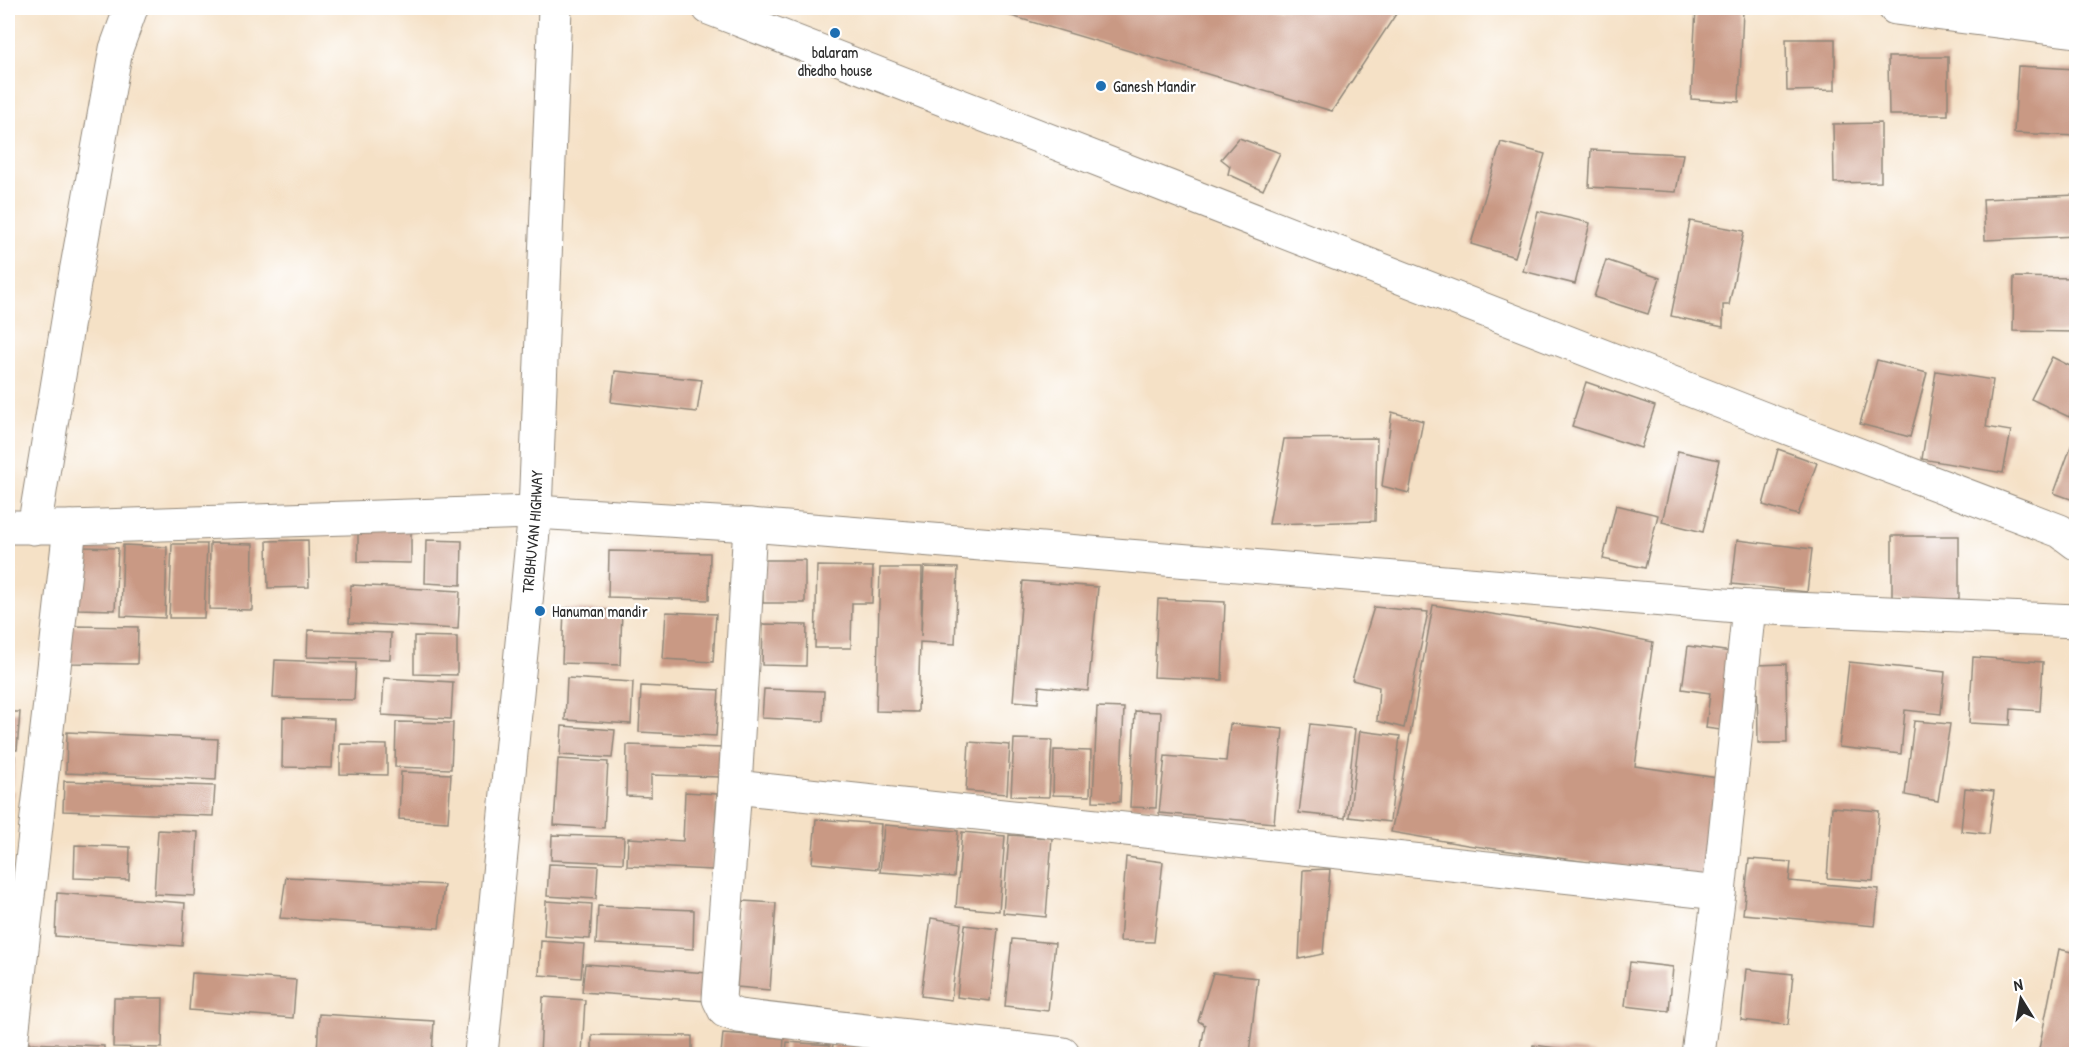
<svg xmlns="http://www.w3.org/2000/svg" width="2084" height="1062" font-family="'Patrick Hand',sans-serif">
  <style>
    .building { fill: #c99984 }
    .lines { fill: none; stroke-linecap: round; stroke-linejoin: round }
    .minor-casing { stroke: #908678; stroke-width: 35 }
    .primary-casing { stroke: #908678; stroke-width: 35 }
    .minor { stroke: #fff; stroke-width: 33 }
    .primary { stroke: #fff; stroke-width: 33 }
    .poi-dot { fill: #1f6fb2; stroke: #fff; stroke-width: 2 }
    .labels { text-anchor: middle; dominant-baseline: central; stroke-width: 4.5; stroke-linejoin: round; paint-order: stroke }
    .poi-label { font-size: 16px; fill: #2b2b2b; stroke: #fff; text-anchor: start }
    .street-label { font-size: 16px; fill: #2b2b2b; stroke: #fff }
  </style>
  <rect width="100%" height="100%" fill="#fff"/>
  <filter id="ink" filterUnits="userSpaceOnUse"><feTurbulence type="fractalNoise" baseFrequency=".0167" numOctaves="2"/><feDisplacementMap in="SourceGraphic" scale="12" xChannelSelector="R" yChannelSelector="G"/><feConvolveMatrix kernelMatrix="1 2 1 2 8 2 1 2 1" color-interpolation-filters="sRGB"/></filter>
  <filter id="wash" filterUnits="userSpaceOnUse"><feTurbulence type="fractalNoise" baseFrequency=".008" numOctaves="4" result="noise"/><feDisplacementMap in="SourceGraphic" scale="24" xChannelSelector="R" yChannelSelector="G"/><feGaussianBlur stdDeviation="1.35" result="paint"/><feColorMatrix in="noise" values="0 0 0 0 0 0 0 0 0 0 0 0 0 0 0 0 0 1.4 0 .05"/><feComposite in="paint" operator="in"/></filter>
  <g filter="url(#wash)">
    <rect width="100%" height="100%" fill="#f5e1c6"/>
    <g id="blocks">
      <g class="building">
        <path d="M 992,8 L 1400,8 L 1332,111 L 991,10 Z"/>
        <path d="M 1696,8 L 1743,10 L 1739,102 L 1691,99 Z"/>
        <path d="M 1786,39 L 1835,39 L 1835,90 L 1787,91 Z"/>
        <path d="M 1888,57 L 1948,57 L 1948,115 L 1889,115 Z"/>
        <path d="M 2018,66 L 2076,69 L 2076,136 L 2014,133 Z"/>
        <path d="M 1881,123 L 1881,182 L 1834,183 L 1833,124 Z"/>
        <path d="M 1239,138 L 1280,153 L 1263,190 L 1228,174 L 1230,166 L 1221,159 Z"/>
        <path d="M 1501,142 L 1545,154 L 1515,257 L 1471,244 Z"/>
        <path d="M 1591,150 L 1683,154 L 1676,192 L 1589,187 Z"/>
        <path d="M 2076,195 L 2076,236 L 1985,240 L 1983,199 Z"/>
        <path d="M 1538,211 L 1590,223 L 1575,284 L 1523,271 Z"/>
        <path d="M 1690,221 L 1744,231 L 1729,305 L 1723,305 L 1723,327 L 1671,316 Z"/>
        <path d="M 1606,260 L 1660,278 L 1648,314 L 1594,297 Z"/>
        <path d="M 2014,277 L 2076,278 L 2075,332 L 2013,331 Z"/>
        <path d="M 2052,357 L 2076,369 L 2076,401 L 2069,417 L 2031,399 Z"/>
        <path d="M 1877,360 L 1927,373 L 1910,437 L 1860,424 Z"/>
        <path d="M 615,371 L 702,380 L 697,412 L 611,402 Z"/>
        <path d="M 1936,371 L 1993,380 L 1986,427 L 2011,431 L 2003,473 L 1922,459 Z"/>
        <path d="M 1586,382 L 1655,406 L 1641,448 L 1572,426 Z"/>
        <path d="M 1392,412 L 1423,421 L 1409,493 L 1382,486 Z"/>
        <path d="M 1377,438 L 1375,521 L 1269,524 L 1284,439 Z"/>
        <path d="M 2073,441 L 2076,442 L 2076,501 L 2054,493 Z"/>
        <path d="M 1778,449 L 1817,463 L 1798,515 L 1763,505 Z"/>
        <path d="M 1678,451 L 1719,460 L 1703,532 L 1662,522 Z"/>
        <path d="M 1616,505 L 1658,515 L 1645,568 L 1603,559 Z"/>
        <path d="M 358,527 L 411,528 L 411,563 L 358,562 Z"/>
        <rect x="1892" y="536" width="67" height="63"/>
        <path d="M 308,540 L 309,587 L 268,588 L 267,541 Z"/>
        <path d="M 426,540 L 462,541 L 461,585 L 425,583 Z"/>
        <path d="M 1737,540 L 1812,549 L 1807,592 L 1732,584 Z"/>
        <path d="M 210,543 L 253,544 L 252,610 L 209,609 Z"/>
        <path d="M 172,544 L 207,544 L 204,618 L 169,618 Z"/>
        <path d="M 123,545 L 167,547 L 165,618 L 121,616 Z"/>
        <path d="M 80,547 L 118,548 L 115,610 L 78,609 Z"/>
        <path d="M 609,551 L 710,553 L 709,600 L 608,597 Z"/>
        <rect x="763" y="560" width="42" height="43"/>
        <path d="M 817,566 L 873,567 L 872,603 L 852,603 L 851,648 L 815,648 Z"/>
        <path d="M 924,567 L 958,568 L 955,644 L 920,642 L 918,712 L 876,711 L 880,568 L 922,568 L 921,637 Z"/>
        <path d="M 1023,581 L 1098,587 L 1088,691 L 1039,686 L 1038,703 L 1013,701 Z"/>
        <path d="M 351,585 L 460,591 L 458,629 L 349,623 Z"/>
        <path d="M 1158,599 L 1225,602 L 1222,680 L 1154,677 Z"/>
        <path d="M 1433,605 L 1584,628 L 1653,642 L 1635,766 L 1724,779 L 1707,879 L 1467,845 L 1391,832 L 1400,791 Z"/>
        <path d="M 1374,607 L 1428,612 L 1404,728 L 1377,721 L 1379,687 L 1352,680 Z"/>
        <path d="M 564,608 L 622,611 L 620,665 L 562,663 Z"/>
        <path d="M 666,612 L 716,614 L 713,662 L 663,659 Z"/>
        <path d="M 763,624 L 807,625 L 806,666 L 762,665 Z"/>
        <path d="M 71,626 L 138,627 L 137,664 L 71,663 Z"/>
        <path d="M 308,630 L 391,633 L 390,659 L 307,657 Z"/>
        <path d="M 414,636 L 457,637 L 457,675 L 414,674 Z"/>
        <path d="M 1688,646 L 1739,653 L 1728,731 L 1706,728 L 1710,693 L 1682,689 Z"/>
        <path d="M 1973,657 L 2043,662 L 2040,711 L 2011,709 L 2010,725 L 1969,723 Z"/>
        <path d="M 275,660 L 356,663 L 354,700 L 273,698 Z"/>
        <path d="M 1849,662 L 1945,672 L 1941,714 L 1905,710 L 1901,754 L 1839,747 Z"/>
        <path d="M 1786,664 L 1787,743 L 1758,743 L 1757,665 Z"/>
        <path d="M 384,678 L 453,682 L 451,719 L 382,715 Z"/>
        <path d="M 567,678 L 633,682 L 631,724 L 565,720 Z"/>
        <path d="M 641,686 L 719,690 L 716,736 L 639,732 Z"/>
        <path d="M 764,689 L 824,691 L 823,721 L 762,718 Z"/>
        <path d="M 1097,707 L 1124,708 L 1120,802 L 1093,801 Z"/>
        <path d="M 1135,711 L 1161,712 L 1156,808 L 1130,807 Z"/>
        <path d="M 8,712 L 20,712 L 17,750 L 8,750 Z"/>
        <path d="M 283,717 L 334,719 L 332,768 L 282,767 Z"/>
        <path d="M 1914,721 L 1950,724 L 1938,801 L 1905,795 Z"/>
        <path d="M 396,722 L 453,723 L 451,769 L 395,767 Z"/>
        <path d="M 1230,724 L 1283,729 L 1274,823 L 1159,813 L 1165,756 L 1226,761 Z"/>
        <path d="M 1310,724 L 1355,729 L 1345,818 L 1299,813 Z"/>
        <path d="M 562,726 L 615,730 L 612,758 L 560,755 Z"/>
        <path d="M 1360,731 L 1400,736 L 1390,822 L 1349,817 Z"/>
        <path d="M 67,732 L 218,739 L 216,780 L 66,773 Z"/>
        <path d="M 1014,739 L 1052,740 L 1049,797 L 1011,796 Z"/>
        <path d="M 969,742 L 1010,745 L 1007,794 L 966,791 Z"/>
        <path d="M 340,744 L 387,745 L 387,775 L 340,774 Z"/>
        <path d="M 627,745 L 723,748 L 722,777 L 651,775 L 651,797 L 626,796 Z"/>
        <path d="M 1054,750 L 1091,751 L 1090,796 L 1053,795 Z"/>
        <path d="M 8,756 L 15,756 L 13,786 L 8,786 Z"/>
        <path d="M 558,759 L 608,762 L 604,828 L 554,825 Z"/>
        <path d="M 401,772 L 451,774 L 448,822 L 399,819 Z"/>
        <path d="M 64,781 L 215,786 L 213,816 L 63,811 Z"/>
        <path d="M 1965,788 L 1994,791 L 1989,834 L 1961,831 Z"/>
        <path d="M 8,791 L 14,791 L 10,823 L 8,823 Z"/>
        <path d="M 685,792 L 717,794 L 713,870 L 627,866 L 628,838 L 683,841 Z"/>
        <path d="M 1832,807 L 1879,811 L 1873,881 L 1827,878 Z"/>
        <path d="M 816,819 L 881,824 L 878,869 L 812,863 Z"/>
        <path d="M 884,825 L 958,831 L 954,877 L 880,872 Z"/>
        <path d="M 158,830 L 198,832 L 195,896 L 154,894 Z"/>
        <path d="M 962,832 L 1005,836 L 999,911 L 956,907 Z"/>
        <path d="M 552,835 L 624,837 L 623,863 L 551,860 Z"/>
        <path d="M 1009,835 L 1052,838 L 1046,917 L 1003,913 Z"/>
        <path d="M 75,845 L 130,847 L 129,880 L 74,878 Z"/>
        <path d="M 1126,857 L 1163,862 L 1154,942 L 1120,941 Z"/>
        <path d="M 1749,859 L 1791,862 L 1789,881 L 1879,889 L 1875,926 L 1743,914 Z"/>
        <path d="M 549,864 L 598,866 L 596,899 L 547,896 Z"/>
        <path d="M 1330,869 L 1323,954 L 1299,959 L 1303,870 Z"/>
        <path d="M 286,877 L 444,885 L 439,928 L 280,918 Z"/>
        <path d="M 57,893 L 185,903 L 182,946 L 55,936 Z"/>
        <path d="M 546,901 L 592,904 L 590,939 L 544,936 Z"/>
        <path d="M 743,901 L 776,903 L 770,990 L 737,987 Z"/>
        <path d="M 598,906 L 694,910 L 693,949 L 596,944 Z"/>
        <path d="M 931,918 L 961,923 L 951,1000 L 921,996 Z"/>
        <path d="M 965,925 L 998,929 L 990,1001 L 957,997 Z"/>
        <path d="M 1012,939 L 1055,943 L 1048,1011 L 1005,1006 Z"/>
        <path d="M 541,941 L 584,944 L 581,978 L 539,975 Z"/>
        <path d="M 2059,949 L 2076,953 L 2076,1054 L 2038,1054 Z"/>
        <path d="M 1630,962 L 1673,967 L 1669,1011 L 1625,1006 Z"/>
        <path d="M 585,964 L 708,973 L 706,1001 L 582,992 Z"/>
        <path d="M 1746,969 L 1793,974 L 1788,1025 L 1741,1020 Z"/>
        <path d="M 192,973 L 296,980 L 293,1018 L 189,1010 Z"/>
        <path d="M 1213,973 L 1258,978 L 1249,1054 L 1200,1053 L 1205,1025 L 1198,1021 Z"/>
        <path d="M 543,997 L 585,1000 L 582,1054 L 540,1054 Z"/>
        <path d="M 114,998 L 163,998 L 162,1048 L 113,1047 Z"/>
        <path d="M 319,1014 L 434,1021 L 432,1054 L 317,1054 Z"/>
        <path d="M 723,1033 L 784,1038 L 783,1054 L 721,1054 Z"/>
        <path d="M 592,1035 L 692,1036 L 692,1054 L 592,1054 Z"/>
        <path d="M 787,1042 L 830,1045 L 830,1054 L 786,1054 Z"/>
        <path d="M 27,1043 L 104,1046 L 104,1054 L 26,1054 Z"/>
        <path d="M 833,1044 L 858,1045 L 858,1054 L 832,1054 Z"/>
        <path d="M 1533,1045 L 1595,1053 L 1595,1054 L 1532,1054 Z"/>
      </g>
    </g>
  </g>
  <g filter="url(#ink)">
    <use href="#blocks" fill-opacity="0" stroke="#908678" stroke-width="1.5"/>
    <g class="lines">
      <g class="minor-casing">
        <g id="minor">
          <path d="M 709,8 L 1775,423 L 2060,531 L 2076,543"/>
          <path d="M 1895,8 L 2076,31"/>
          <path d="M 750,525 L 735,787 L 719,999 L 725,1011 L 738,1016 L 1063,1054"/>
          <path d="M 8,527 L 70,527 L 535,512 L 750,525 L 1749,607 L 2076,621"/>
          <path d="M 34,528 L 75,278 L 116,49 L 131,8"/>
          <path d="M 735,787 L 1719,893"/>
          <path d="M 10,1054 L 70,527"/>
          <path d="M 1698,1054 L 1719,893 L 1749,607"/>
        </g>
      </g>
      <g class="primary-casing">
        <g id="primary">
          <path id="s1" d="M 481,1054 L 535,512 L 555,8"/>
        </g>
      </g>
      <use href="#minor" class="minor"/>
      <use href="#primary" class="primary"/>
    </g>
  </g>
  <g class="poi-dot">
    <circle cx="835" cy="33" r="6"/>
    <circle cx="1101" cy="86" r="6"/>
    <circle cx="540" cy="611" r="6"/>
  </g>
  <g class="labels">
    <g class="poi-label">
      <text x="835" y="52" text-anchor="middle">balaram<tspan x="835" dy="18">dhedho house</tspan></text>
      <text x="1113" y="86">Ganesh Mandir</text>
      <text x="552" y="611">Hanuman mandir</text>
    </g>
    <g class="street-label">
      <text stroke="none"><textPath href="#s1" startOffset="525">TRIBHUVAN HIGHWAY</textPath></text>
    </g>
  </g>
  <rect width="2084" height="1062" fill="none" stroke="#fff" stroke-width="30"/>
  <g transform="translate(2021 999) rotate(349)" stroke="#ffffff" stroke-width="4.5" paint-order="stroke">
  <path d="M0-4.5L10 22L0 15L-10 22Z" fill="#2b2b2b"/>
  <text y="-9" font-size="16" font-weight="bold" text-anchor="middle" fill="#2b2b2b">N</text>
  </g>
</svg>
